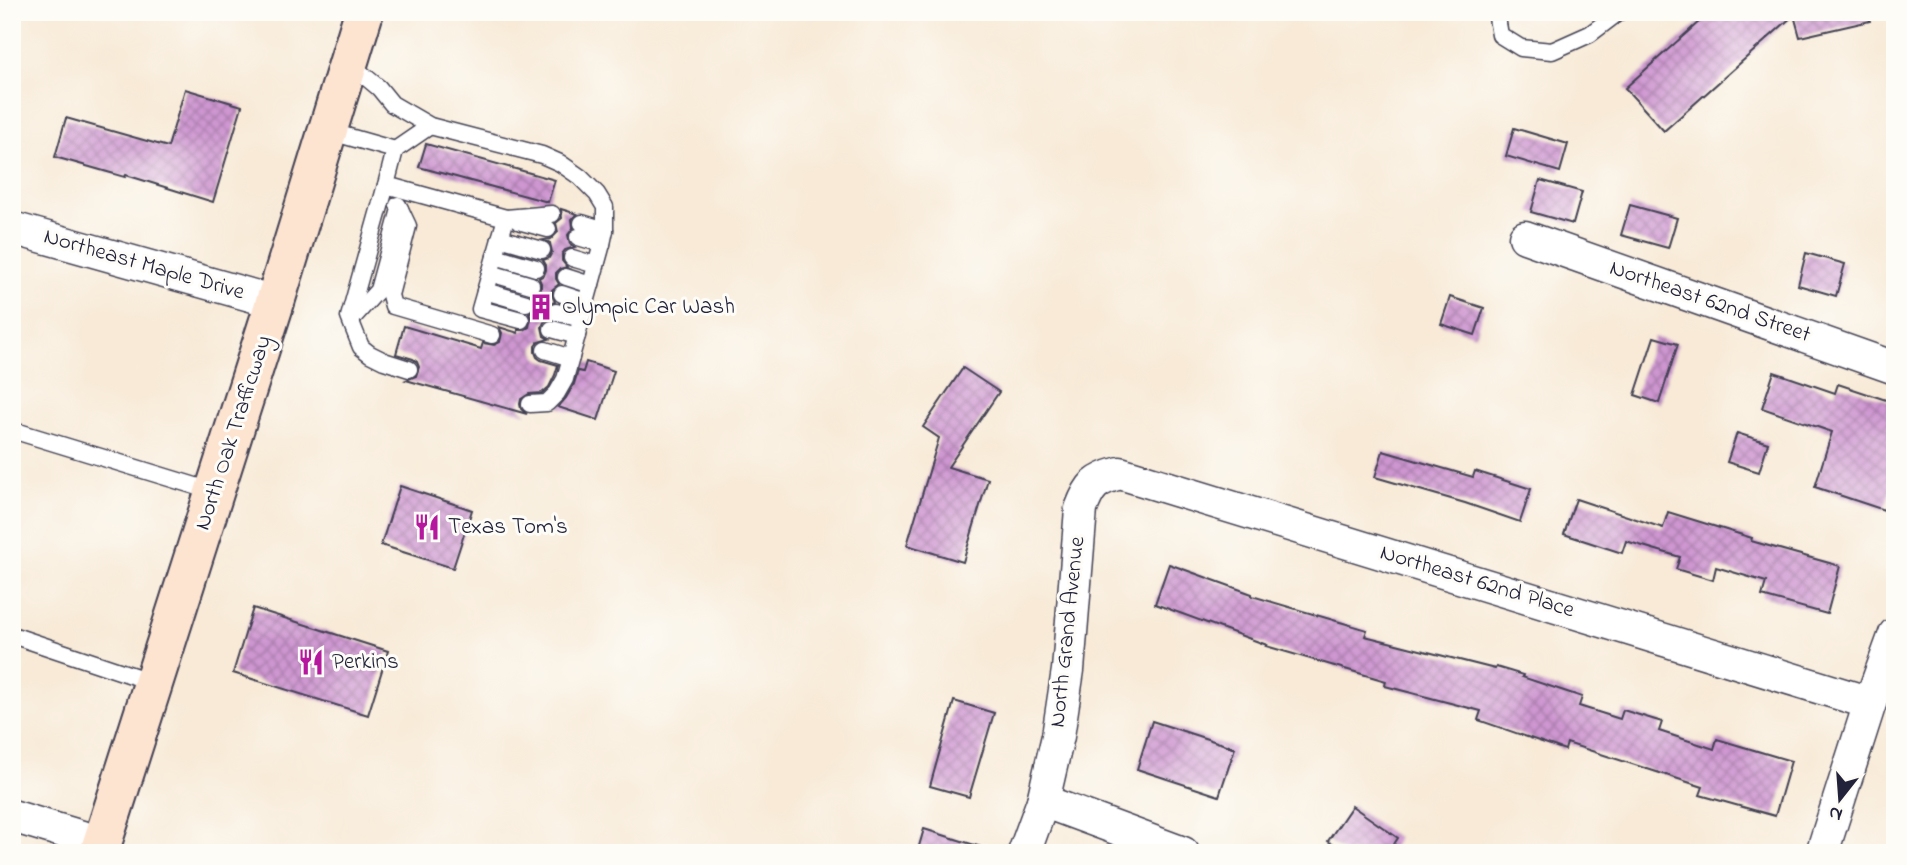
<svg xmlns="http://www.w3.org/2000/svg" width="1907" height="865" font-family="'Indie Flower',sans-serif">
  <style>
    .building { fill: url(#building-cross-hatch) }
    .lines { fill: none; stroke-linecap: round; stroke-linejoin: round }
    .lane-casing { stroke: #424052; stroke-width: 19 }
    .street-casing { stroke: #424052; stroke-width: 35 }
    .secondary-casing { stroke: #424052; stroke-width: 42 }
    .lane { stroke: #fff; stroke-width: 16 }
    .street { stroke: #fff; stroke-width: 32 }
    .secondary { stroke: #fde4d1; stroke-width: 38 }
    .labels { text-anchor: middle; dominant-baseline: central; stroke-width: 6; stroke-linejoin: round; paint-order: stroke }
    .street-label { font-size: 23px; fill: #22223b; stroke: #fdfcf7 }
    .poi-label { font-size: 23px; fill: #22223b; stroke: #fdfcf7; text-anchor: start }
  </style>
  <defs>
    <pattern id="building-cross-hatch" width="8" height="8" patternUnits="userSpaceOnUse" patternTransform="scale(1.75)"><rect width="8" height="8" fill="#cf97d1"/><path d="M0 0l8 8M0 8l8-8" fill="none" stroke="#a87bab"/></pattern>
  </defs>
  <rect width="100%" height="100%" fill="#fdfcf7"/>
  <filter id="ink" filterUnits="userSpaceOnUse"><feTurbulence type="fractalNoise" baseFrequency=".0143" numOctaves="2"/><feDisplacementMap in="SourceGraphic" scale="14" xChannelSelector="R" yChannelSelector="G"/><feConvolveMatrix kernelMatrix="1 2 1 2 8 2 1 2 1" color-interpolation-filters="sRGB"/></filter>
  <filter id="wash" filterUnits="userSpaceOnUse"><feTurbulence type="fractalNoise" baseFrequency=".00686" numOctaves="4" result="noise"/><feDisplacementMap in="SourceGraphic" scale="28" xChannelSelector="R" yChannelSelector="G"/><feGaussianBlur stdDeviation="1.57" result="paint"/><feColorMatrix in="noise" values="0 0 0 0 0 0 0 0 0 0 0 0 0 0 0 0 0 1.4 0 .05"/><feComposite in="paint" operator="in"/></filter>
  <g filter="url(#wash)">
    <rect width="100%" height="100%" fill="#f8ead7"/>
    <g id="blocks">
      <g class="building">
        <path d="M 1710,12 L 1869,12 L 1870,21 L 1800,37 L 1794,15 L 1664,131 L 1625,88 Z"/>
        <path d="M 185,89 L 242,106 L 213,202 L 126,175 L 125,177 L 55,157 L 66,118 L 168,147 Z"/>
        <path d="M 1514,128 L 1568,144 L 1560,172 L 1506,156 Z"/>
        <path d="M 426,144 L 555,180 L 548,202 L 419,167 Z"/>
        <path d="M 1540,180 L 1582,192 L 1573,224 L 1531,212 Z"/>
        <path d="M 1630,205 L 1677,218 L 1668,248 L 1621,235 Z"/>
        <path d="M 561,209 L 577,214 L 572,219 L 573,228 L 568,235 L 570,244 L 575,247 L 565,250 L 562,254 L 562,261 L 567,267 L 560,269 L 556,273 L 556,279 L 559,284 L 552,290 L 552,295 L 555,302 L 549,304 L 546,309 L 546,314 L 549,319 L 544,322 L 542,327 L 544,336 L 549,339 L 538,342 L 535,346 L 535,352 L 537,357 L 541,360 L 558,365 L 555,375 L 549,387 L 542,393 L 529,394 L 521,399 L 520,404 L 521,409 L 527,414 L 406,380 L 416,376 L 419,367 L 417,362 L 413,359 L 396,354 L 404,326 L 481,349 L 483,343 L 494,345 L 500,342 L 502,333 L 499,327 L 518,333 L 518,330 L 524,330 L 529,327 L 531,318 L 529,313 L 534,310 L 536,305 L 536,300 L 533,295 L 538,293 L 541,289 L 541,283 L 539,278 L 544,275 L 546,270 L 546,265 L 543,260 L 549,258 L 552,252 L 550,243 L 544,240 L 551,239 L 558,232 L 556,223 L 562,218 Z"/>
        <path d="M 1806,253 L 1845,264 L 1836,296 L 1798,285 Z"/>
        <path d="M 1450,297 L 1484,308 L 1475,335 L 1441,324 Z"/>
        <path d="M 1654,337 L 1678,344 L 1659,403 L 1635,395 Z"/>
        <path d="M 586,362 L 614,371 L 598,420 L 558,407 L 566,398 L 574,384 L 578,371 L 583,372 Z"/>
        <path d="M 963,368 L 999,392 L 948,467 L 988,479 L 963,562 L 907,545 L 939,438 L 923,427 Z"/>
        <path d="M 1774,372 L 1835,393 L 1838,384 L 1895,403 L 1895,478 L 1884,510 L 1815,487 L 1832,432 L 1762,408 Z"/>
        <path d="M 1737,433 L 1768,443 L 1759,472 L 1727,462 Z"/>
        <path d="M 1383,451 L 1473,477 L 1475,471 L 1531,489 L 1520,522 L 1465,503 L 1375,477 Z"/>
        <path d="M 400,486 L 472,510 L 453,568 L 381,545 Z"/>
        <path d="M 1576,499 L 1663,528 L 1668,512 L 1752,538 L 1751,541 L 1840,566 L 1827,614 L 1762,596 L 1766,582 L 1716,567 L 1713,580 L 1676,569 L 1680,557 L 1626,541 L 1622,553 L 1564,534 Z"/>
        <path d="M 1169,564 L 1252,594 L 1252,596 L 1367,630 L 1365,636 L 1495,669 L 1496,667 L 1523,675 L 1522,677 L 1582,697 L 1579,706 L 1620,719 L 1623,710 L 1662,722 L 1659,731 L 1714,749 L 1717,739 L 1791,761 L 1775,816 L 1700,795 L 1703,787 L 1567,743 L 1565,750 L 1478,720 L 1481,711 L 1385,686 L 1386,681 L 1266,646 L 1267,645 L 1155,604 Z"/>
        <path d="M 253,608 L 388,651 L 368,715 L 233,673 Z"/>
        <path d="M 954,701 L 994,713 L 969,797 L 930,786 Z"/>
        <path d="M 1152,721 L 1235,748 L 1219,796 L 1137,769 Z"/>
        <path d="M 1352,806 L 1398,838 L 1388,853 L 1345,853 L 1328,841 Z"/>
        <path d="M 924,829 L 984,848 L 983,853 L 917,853 Z"/>
      </g>
    </g>
  </g>
  <g filter="url(#ink)">
    <use href="#blocks" fill-opacity="0" stroke="#424052" stroke-width="2"/>
    <g class="lines">
      <g class="lane-casing">
        <g id="lane">
          <path d="M 1496,12 L 1500,35 L 1521,48 L 1552,51 L 1590,34 L 1619,12"/>
          <path d="M 349,63 L 379,88 L 392,104 L 430,126 L 542,155 L 560,163 L 580,177 L 597,194 L 605,207 L 605,230 L 602,244 L 565,379 L 557,393 L 547,403 L 530,404"/>
          <path d="M 328,131 L 395,150 L 386,185 L 506,218 L 480,309 L 521,320"/>
          <path d="M 395,150 L 430,126"/>
          <path d="M 386,185 L 349,317 L 361,347 L 370,354 L 384,361 L 409,369"/>
          <path d="M 400,209 L 408,226 L 390,295 L 393,306 L 492,335"/>
          <path d="M 506,218 L 552,214"/>
          <path d="M 518,221 L 548,229"/>
          <path d="M 582,223 L 605,230"/>
          <path d="M 578,237 L 602,244"/>
          <path d="M 500,238 L 542,250"/>
          <path d="M 495,256 L 536,268"/>
          <path d="M 572,258 L 596,265"/>
          <path d="M 490,273 L 531,285"/>
          <path d="M 566,277 L 591,285"/>
          <path d="M 485,291 L 526,303"/>
          <path d="M 562,294 L 586,302"/>
          <path d="M 556,312 L 581,319"/>
          <path d="M 351,320 L 378,290 L 400,209 L 398,205"/>
          <path d="M 552,329 L 577,336"/>
          <path d="M 545,350 L 571,358"/>
          <path d="M 22,433 L 215,492"/>
          <path d="M 12,635 L 152,682"/>
        </g>
      </g>
      <g class="street-casing">
        <g id="street">
          <path d="M 12,228 L 275,302"/>
          <path d="M 1525,237 L 1895,368"/>
          <path d="M 1043,801 L 1183,853"/>
          <path d="M 12,816 L 102,843"/>
          <path d="M 1024,853 L 1043,801 L 1058,736 L 1068,670 L 1081,509 C 1090,485 1095,480 1120,473 L 1870,703"/>
          <path d="M 1822,853 L 1870,703 L 1895,634"/>
        </g>
      </g>
      <g class="secondary-casing">
        <path id="secondary" d="M 99,853 L 275,302 L 364,12"/>
      </g>
      <use href="#lane" class="lane"/>
      <use href="#street" class="street"/>
      <use href="#secondary" class="secondary"/>
    </g>
  </g>
  <defs>
    <g id="building-bare" transform="scale(2.1)"><path d="M-4-6H4V6H1V3H-1V6H-4ZM-2.5-4.3h1.7v1.8h-1.7ZM.8-4.3h1.7v1.8H.8ZM-2.5-1h1.7V.8h-1.7ZM.8-1h1.7V.8H.8Z" fill="#b5179e" stroke="#fdfcf7" stroke-width="2.5" paint-order="stroke"/></g>
    <g id="restaurant-bare" transform="scale(2.1)"><path d="M-5-6h1v4h1v-4h1v4h1v-4h1v5L-1.5 .5V6h-2V.5L-5-1ZM5-6V6H3V1.5H1.5Q1.5-4 5-6Z" fill="#b5179e" stroke="#fdfcf7" stroke-width="2.5" paint-order="stroke"/></g>
  </defs>
  <g fill-rule="evenodd">
    <use href="#building-bare" x="541" y="307"/>
    <use href="#restaurant-bare" x="427" y="527"/>
    <use href="#restaurant-bare" x="311" y="662"/>
  </g>
  <g class="labels">
    <g class="street-label">
      <text transform="translate(144 265) rotate(16)">Northeast Maple Drive</text>
      <text transform="translate(1710 302) rotate(19)">Northeast 62nd Street</text>
      <text transform="translate(234 433) rotate(-72)">North Oak Trafficway</text>
      <text transform="translate(1477 582) rotate(17)">Northeast 62nd Place</text>
      <text transform="translate(1068 632) rotate(-84)">North Grand Avenue</text>
    </g>
    <g class="poi-label">
      <text x="562" y="307">Olympic Car Wash</text>
      <text x="448" y="527">Texas Tom's</text>
      <text x="332" y="662">Perkins</text>
    </g>
  </g>
  <rect width="1907" height="865" fill="none" stroke="#fdfcf7" stroke-width="42"/>
  <g transform="translate(1840 799) rotate(197)" stroke="#fdfcf7" stroke-width="5" paint-order="stroke">
  <path d="M0-5L12 26L0 18L-12 26Z" fill="#22223b"/>
  <text y="-10" font-size="19" font-weight="bold" text-anchor="middle" fill="#22223b">N</text>
  </g>
</svg>
